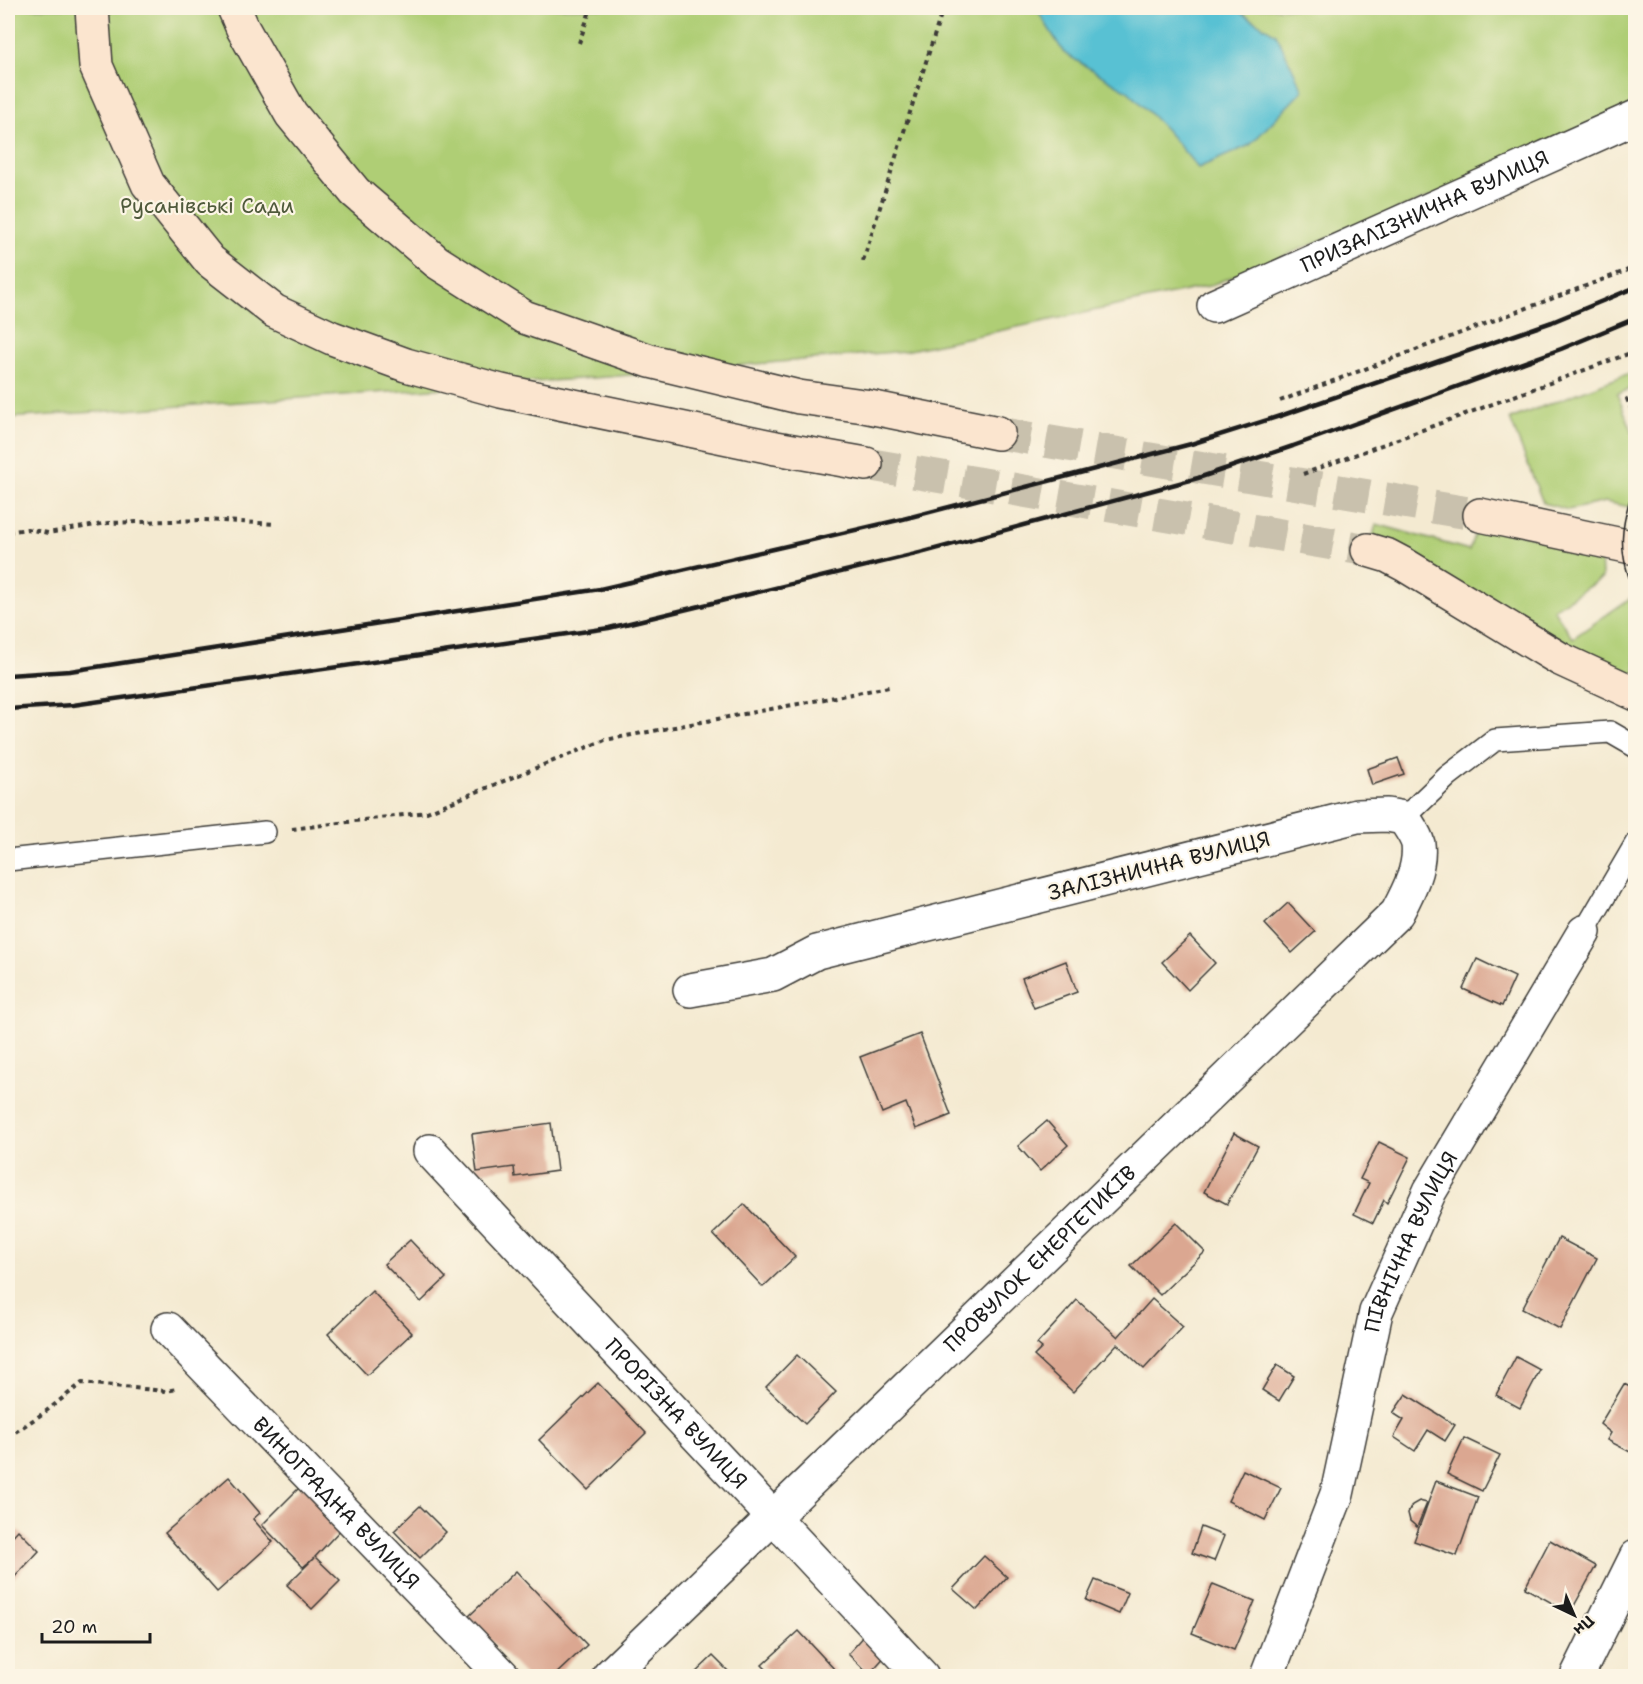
<svg xmlns="http://www.w3.org/2000/svg" width="1643" height="1684" font-family="'Shantell Sans',sans-serif">
  <style>
    .green { fill: #afce75; stroke: #667548; stroke-width: 1.5 }
    .water { fill: #58c1d3; stroke: #3a6e78; stroke-width: 1.5 }
    .building { fill: #dba791 }
    .lines { fill: none; stroke-linecap: round; stroke-linejoin: round }
    .secondary-tunnel { stroke: #c9c1ad; stroke-width: 33; stroke-dasharray: 33 16; stroke-linecap: butt }
    .service-casing { stroke: #3c3b37; stroke-width: 24 }
    .minor-casing { stroke: #3c3b37; stroke-width: 36 }
    .secondary-casing { stroke: #3c3b37; stroke-width: 36 }
    .path { stroke: #3c3b37; stroke-width: 4; stroke-dasharray: 4.5 4.5; stroke-linecap: butt }
    .service { stroke: #fff; stroke-width: 21 }
    .minor { stroke: #fff; stroke-width: 33 }
    .secondary { stroke: #fbe5cf; stroke-width: 33 }
    .tram { stroke: #1c1c1c; stroke-width: 1.5 }
    .rail { stroke: #1c1c1c; stroke-width: 4.5 }
    .labels { text-anchor: middle; dominant-baseline: central; stroke-width: 4.5; stroke-linejoin: round; paint-order: stroke }
    .park-label { font-size: 21px; fill: #4f5a3b; stroke: #fcf5e5 }
    .street-label { font-size: 21px; fill: #1c1c1c; stroke: #fcf5e5 }
  </style>
  <rect width="100%" height="100%" fill="#fcf5e5"/>
  <filter id="ink" filterUnits="userSpaceOnUse"><feTurbulence type="fractalNoise" baseFrequency=".0167" numOctaves="2"/><feDisplacementMap in="SourceGraphic" scale="12" xChannelSelector="R" yChannelSelector="G"/><feConvolveMatrix kernelMatrix="1 2 1 2 8 2 1 2 1" color-interpolation-filters="sRGB"/></filter>
  <filter id="wash" filterUnits="userSpaceOnUse"><feTurbulence type="fractalNoise" baseFrequency=".008" numOctaves="4" result="noise"/><feDisplacementMap in="SourceGraphic" scale="24" xChannelSelector="R" yChannelSelector="G"/><feGaussianBlur stdDeviation="1.35" result="paint"/><feColorMatrix in="noise" values="0 0 0 0 0 0 0 0 0 0 0 0 0 0 0 0 0 1.4 0 .05"/><feComposite in="paint" operator="in"/></filter>
  <g filter="url(#wash)">
    <rect width="100%" height="100%" fill="#f4ead1"/>
    <g class="green">
      <path d="M 8,8 L 1635,8 L 1635,114 L 1209,286 L 905,351 L 607,377 L 8,418 Z"/>
      <path d="M 1635,371 L 1635,387 L 1617,394 L 1635,438 L 1635,508 L 1605,502 L 1568,510 L 1543,503 L 1510,419 Z"/>
      <path d="M 1478,523 L 1601,555 L 1602,578 L 1553,609 L 1573,638 L 1635,595 L 1635,681 L 1372,540 L 1376,524 L 1469,550 Z"/>
    </g>
    <path class="water" d="M 1036,8 L 1234,8 L 1276,34 L 1303,90 L 1250,145 L 1198,168 L 1167,131 L 1129,92 L 1064,53 Z"/>
    <g id="blocks">
      <g class="building">
        <path d="M 1398,758 L 1404,774 L 1372,785 L 1367,769 Z"/>
        <path d="M 1288,903 L 1315,932 L 1292,953 L 1265,924 Z"/>
        <path d="M 1190,936 L 1215,963 L 1188,990 L 1162,962 Z"/>
        <path d="M 1477,959 L 1515,977 L 1502,1006 L 1463,989 Z"/>
        <path d="M 1066,961 L 1077,992 L 1034,1008 L 1022,978 Z"/>
        <path d="M 920,1034 L 951,1115 L 916,1129 L 906,1103 L 882,1113 L 860,1057 Z"/>
        <path d="M 1047,1121 L 1068,1145 L 1040,1171 L 1018,1146 Z"/>
        <path d="M 551,1123 L 557,1171 L 515,1177 L 514,1167 L 477,1172 L 472,1134 Z"/>
        <path d="M 1234,1133 L 1258,1146 L 1227,1204 L 1204,1192 Z"/>
        <path d="M 1379,1142 L 1410,1157 L 1387,1203 L 1384,1200 L 1373,1223 L 1354,1214 L 1369,1183 L 1360,1179 Z"/>
        <path d="M 744,1204 L 795,1257 L 763,1287 L 713,1234 Z"/>
        <path d="M 1176,1223 L 1205,1252 L 1160,1295 L 1131,1266 Z"/>
        <path d="M 1559,1238 L 1597,1258 L 1560,1329 L 1522,1309 Z"/>
        <path d="M 410,1240 L 446,1278 L 421,1302 L 384,1264 Z"/>
        <path d="M 372,1291 L 412,1333 L 367,1375 L 328,1334 Z"/>
        <path d="M 1152,1299 L 1183,1327 L 1144,1369 L 1117,1344 L 1073,1392 L 1034,1356 L 1042,1348 L 1037,1344 L 1077,1300 L 1118,1337 Z"/>
        <path d="M 797,1355 L 836,1392 L 805,1424 L 766,1387 Z"/>
        <path d="M 1516,1357 L 1540,1370 L 1520,1408 L 1496,1395 Z"/>
        <path d="M 1277,1365 L 1294,1376 L 1279,1401 L 1262,1390 Z"/>
        <path d="M 598,1383 L 646,1433 L 588,1490 L 539,1440 Z"/>
        <path d="M 1624,1384 L 1636,1390 L 1636,1455 L 1607,1440 L 1611,1433 L 1600,1424 Z"/>
        <path d="M 1406,1394 L 1455,1425 L 1445,1441 L 1428,1430 L 1415,1451 L 1394,1437 L 1404,1420 L 1393,1413 Z"/>
        <path d="M 1464,1438 L 1500,1455 L 1482,1491 L 1447,1474 Z"/>
        <path d="M 1243,1470 L 1281,1488 L 1265,1520 L 1228,1501 Z"/>
        <path d="M 229,1477 L 260,1513 L 253,1519 L 273,1542 L 217,1592 L 165,1533 Z"/>
        <path d="M 1436,1481 L 1478,1497 L 1457,1556 L 1414,1541 Z"/>
        <path d="M 303,1484 L 344,1526 L 315,1557 L 340,1581 L 312,1609 L 287,1585 L 314,1558 L 303,1567 L 262,1525 Z"/>
        <path d="M 1419,1501 L 1427,1503 L 1417,1527 L 1410,1521 L 1408,1513 L 1412,1505 Z"/>
        <path d="M 420,1506 L 446,1532 L 420,1558 L 394,1531 Z"/>
        <path d="M 1201,1527 L 1224,1536 L 1214,1561 L 1192,1553 Z"/>
        <path d="M 18,1530 L 39,1551 L 11,1581 L 8,1578 L 8,1541 Z"/>
        <path d="M 1550,1540 L 1596,1566 L 1570,1613 L 1525,1588 Z"/>
        <path d="M 984,1556 L 1007,1577 L 977,1610 L 953,1589 Z"/>
        <path d="M 516,1571 L 587,1645 L 554,1676 L 526,1676 L 468,1617 Z"/>
        <path d="M 1095,1580 L 1128,1593 L 1119,1614 L 1086,1600 Z"/>
        <path d="M 1213,1584 L 1255,1601 L 1234,1650 L 1192,1633 Z"/>
        <path d="M 799,1631 L 835,1670 L 827,1676 L 773,1676 L 762,1665 Z"/>
        <path d="M 868,1632 L 889,1652 L 869,1674 L 848,1654 Z"/>
        <path d="M 713,1656 L 733,1676 L 692,1676 Z"/>
      </g>
    </g>
  </g>
  <g filter="url(#ink)">
    <use href="#blocks" fill-opacity="0" stroke="#3c3b37" stroke-width="1.5"/>
    <g class="lines">
      <g class="secondary-tunnel">
        <path d="M 998,433 L 1480,515"/>
        <path d="M 866,464 L 1368,550"/>
      </g>
      <g class="service-casing">
        <g id="service">
          <path d="M 1404,818 L 1448,776 L 1495,740 L 1610,732 L 1636,747"/>
          <path d="M 8,860 L 265,832"/>
          <path d="M 1584,932 L 1636,843"/>
        </g>
      </g>
      <g class="minor-casing">
        <g id="minor">
          <path id="s1" d="M 1214,306 L 1636,117"/>
          <path id="s2" d="M 430,1151 L 922,1676"/>
          <path id="s3" d="M 168,1329 L 503,1676"/>
          <path id="s4" d="M 609,1676 L 1397,913 C 1408,892 1421,868 1418,844 C 1416,835 1408,825 1404,818 L 1387,815 L 1357,816 L 817,952 L 773,975 L 690,990"/>
          <path id="s5" d="M 1267,1676 L 1337,1494 L 1376,1312 L 1430,1191 L 1584,932"/>
          <path d="M 1577,1676 L 1636,1557"/>
        </g>
      </g>
      <g class="secondary-casing">
        <g id="secondary">
          <path d="M 92,8 L 96,66 L 148,184 L 210,261 L 274,311 L 332,338 L 406,365 L 501,391 L 776,448 L 866,464"/>
          <path d="M 234,8 L 243,29 L 291,114 L 355,192 L 437,262 L 524,317 L 650,361 L 799,397 L 864,406 L 998,433"/>
          <path d="M 1480,515 L 1636,548"/>
          <path d="M 1368,550 L 1388,556 L 1405,565 L 1560,659 L 1636,694"/>
        </g>
      </g>
      <g class="path">
        <path d="M 579,43 L 591,8"/>
        <path d="M 863,261 L 943,8"/>
        <path d="M 1636,395 L 1627,399 L 1636,420"/>
        <path d="M 1280,401 L 1636,267"/>
        <path d="M 1303,474 L 1636,351"/>
        <path d="M 8,532 L 27,529 L 48,533 L 108,523 L 203,520 L 275,524"/>
        <path d="M 292,829 L 427,812 L 605,740 L 889,687"/>
        <path d="M 8,1437 L 45,1412 L 82,1383 L 165,1391 L 178,1389"/>
      </g>
      <use href="#service" class="service"/>
      <use href="#minor" class="minor"/>
      <use href="#secondary" class="secondary"/>
      <path class="tram" d="M 1636,481 C 1620,525 1616,551 1636,595"/>
      <g class="rail">
        <path d="M 8,675 L 70,671 L 600,589 L 903,519 L 1191,444 L 1283,415 L 1552,322 L 1636,287"/>
        <path d="M 8,709 L 73,705 L 609,628 L 924,552 L 1198,478 L 1293,446 L 1561,349 L 1636,318"/>
      </g>
    </g>
  </g>
  <g class="labels">
    <g class="park-label">
      <text x="207" y="206">Русанівські Сади</text>
    </g>
    <g class="street-label">
      <text stroke="none"><textPath href="#s1" startOffset="231">ПРИЗАЛІЗНИЧНА ВУЛИЦЯ</textPath></text>
      <text transform="translate(1159 866) rotate(-14)">ЗАЛІЗНИЧНА ВУЛИЦЯ</text>
      <text stroke="none"><textPath href="#s5" startOffset="459">ПІВНІЧНА ВУЛИЦЯ</textPath></text>
      <text stroke="none"><textPath href="#s4" startOffset="600">ПРОВУЛОК ЕНЕРГЕТИКІВ</textPath></text>
      <text stroke="none"><textPath href="#s2" startOffset="360">ПРОРІЗНА ВУЛИЦЯ</textPath></text>
      <text stroke="none"><textPath href="#s3" startOffset="242">ВИНОГРАДНА ВУЛИЦЯ</textPath></text>
    </g>
  </g>
  <rect width="1643" height="1684" fill="none" stroke="#fcf5e5" stroke-width="30"/>
  <g transform="translate(1574 1615) rotate(136)" stroke="#fcf5e5" stroke-width="4.5" paint-order="stroke">
  <path d="M0-4.5L10 22L0 15L-10 22Z" fill="#1c1c1c"/>
  <text y="-9" font-size="16" font-weight="bold" text-anchor="middle" fill="#1c1c1c">Пн</text>
  </g>
  <path d="M42 1633v9h108v-9" fill="none" stroke="#1c1c1c" stroke-width="3"/>
  <text x="51" y="1633" font-size="18" fill="#1c1c1c" stroke="#fcf5e5" stroke-width="4.5" paint-order="stroke">20 m</text>
</svg>
